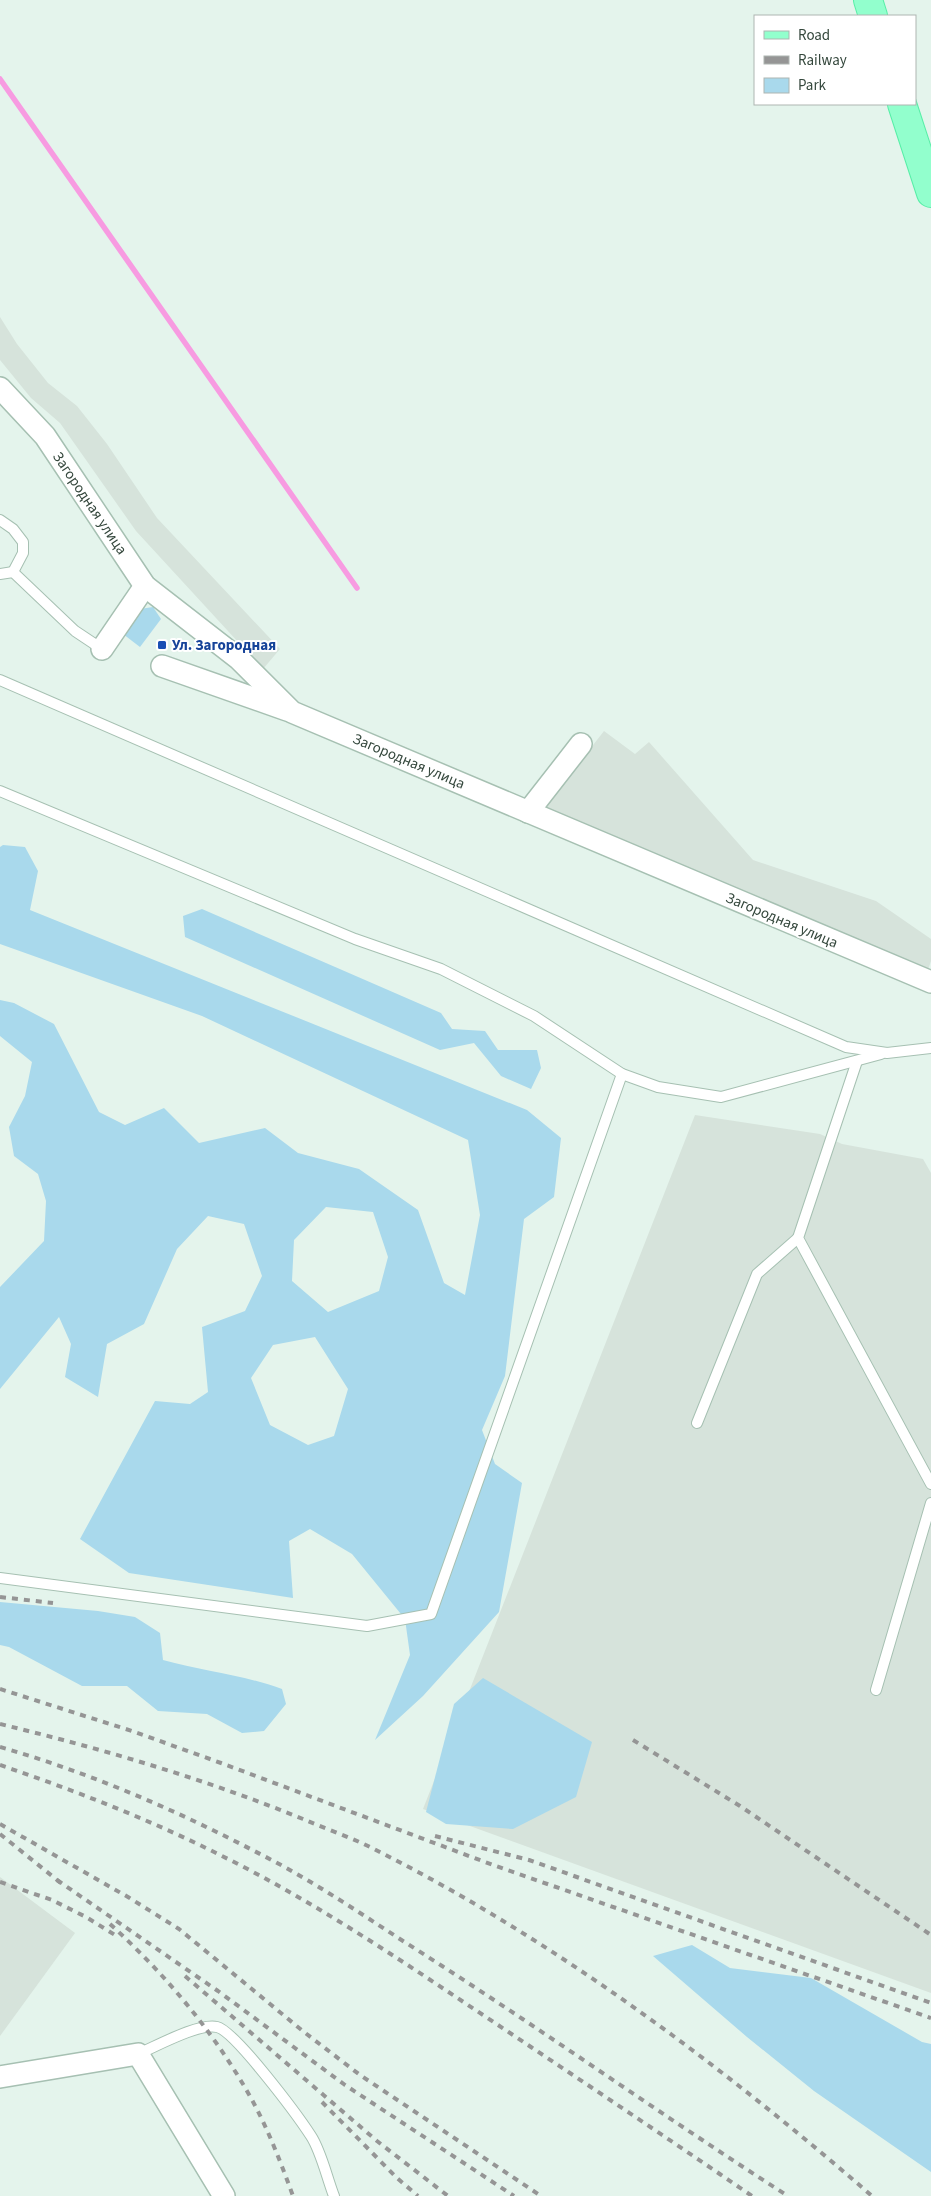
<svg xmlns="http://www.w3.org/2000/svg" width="931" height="2196" viewBox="0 0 931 2196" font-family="'Source Sans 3',sans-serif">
	<rect width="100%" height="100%" fill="#e4f4ec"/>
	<!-- industrial -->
	<g fill="#d6e3db">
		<polygon points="0,317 17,344 48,383 77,406 107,444 157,518 280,649 263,669 136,531 60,423 31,398 0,360"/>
		<polygon points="604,731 635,754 649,742 753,860 876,901 931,939 931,961 928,970 544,808"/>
		<polygon points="695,1115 820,1134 842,1144 923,1159 931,1173 931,1993 423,1809"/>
		<polygon points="0,1877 75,1933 0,2036"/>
	</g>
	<!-- green -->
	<g fill="#a9d9ec" fill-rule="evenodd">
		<polygon points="153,607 161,619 140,647 123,634 140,609"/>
		<path d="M3,845L25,847L38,871L30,910L527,1110L561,1138L554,1197L524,1219L505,1376L482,1430L495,1464L522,1483L499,1612L423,1696L375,1740L410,1655L405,1619L352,1554L310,1529L289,1541L293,1598L129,1573L80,1539L155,1401L190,1404L208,1392L202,1327L245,1311L262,1276L244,1224L208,1216L177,1249L144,1324L107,1344L98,1397L65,1377L71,1344L59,1317L0,1389V1287L44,1241L46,1201L38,1174L14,1156L9,1127L25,1096L32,1062L0,1036V1000L14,1003L54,1024L99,1112L125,1125L164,1108L199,1143L265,1128L298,1153L359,1169L418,1210L444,1283L465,1295L480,1215L468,1140L202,1016L0,944V847ZM326,1207L373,1212L388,1257L379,1291L328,1312L292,1281L294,1240ZM315,1337L348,1389L334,1436L308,1445L270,1425L251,1378L273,1345Z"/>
		<polygon points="202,909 441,1013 452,1029 485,1031 498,1050 537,1050 541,1068 531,1089 501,1076 474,1043 440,1050 185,937 183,916"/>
		<path d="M0,1602L98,1611L135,1617L160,1633L163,1660C203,1671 244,1675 282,1689L286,1704L264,1731L242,1733L207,1714L158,1711L127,1686H82L9,1647L0,1645Z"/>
		<polygon points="483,1678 592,1742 576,1797 513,1829 446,1824 426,1812 454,1704"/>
		<polygon points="692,1945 730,1968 811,1978 922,2042 931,2044 931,2172 814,2091 747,2037 653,1956"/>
	</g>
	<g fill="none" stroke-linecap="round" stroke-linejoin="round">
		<!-- stream -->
		<polyline stroke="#f79be1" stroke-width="5.5" points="0,79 357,588"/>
		<defs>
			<g id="lane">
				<polyline points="0,520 13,529 23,542 23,553 13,572"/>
				<polyline points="13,572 75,631 102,649"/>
				<polyline points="0,574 13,572"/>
				<polyline points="0,680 846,1047 887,1053 931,1048"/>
				<polyline points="0,791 355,939 441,969 534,1016 622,1074 658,1087 721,1097 881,1054"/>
				<polyline points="857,1061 798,1238 931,1484"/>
				<polyline points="697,1423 757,1274 798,1238"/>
				<polyline points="0,1578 367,1626 431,1614 622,1074"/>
				<polyline points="876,1690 931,1503"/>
				<path d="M138,2054C157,2046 198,2023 217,2027C235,2031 298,2116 311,2136C321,2151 327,2178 334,2196"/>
			</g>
			<g id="street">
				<polyline points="0,388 45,436 145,586 239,659 292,712 931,982"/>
				<polyline points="102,649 145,586"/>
				<polyline points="162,666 287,710"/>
				<polyline points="528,812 581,744"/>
				<polyline points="0,2077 138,2054 224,2196"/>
			</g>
			<g id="primary">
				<polyline points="868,0 873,16"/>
				<polyline points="902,104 931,193"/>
			</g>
		</defs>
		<!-- lane casing -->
		<use href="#lane" stroke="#a6c0b2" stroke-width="12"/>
		<!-- street casing -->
		<use href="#street" stroke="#a6c0b2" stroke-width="24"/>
		<!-- primary casing -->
		<use href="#primary" stroke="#58eea7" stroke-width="30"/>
		<!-- lane -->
		<use href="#lane" stroke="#fff" stroke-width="10"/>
		<!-- street -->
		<use href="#street" stroke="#fff" stroke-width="21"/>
		<!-- primary -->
		<use href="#primary" stroke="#92ffcd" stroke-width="28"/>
		<!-- rail -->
		<g stroke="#959595" stroke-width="4" stroke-dasharray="6 6" stroke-linecap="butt">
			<polyline points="0,1597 53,1603"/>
			<polyline points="0,1689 132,1731 221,1763 493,1865 931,2018"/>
			<path d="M0,1724C103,1749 205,1779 303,1819C324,1828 347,1836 368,1846C549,1936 720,2064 872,2196"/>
			<polyline points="633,1740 740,1806 931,1935"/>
			<path d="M0,1747C91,1773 178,1811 262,1855C311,1880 357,1911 403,1941C533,2023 658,2113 788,2196"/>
			<path d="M0,1765C76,1791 151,1820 222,1856C307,1898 387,1951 465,2003C561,2067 657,2131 752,2196"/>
			<polyline points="0,1824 128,1897 179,1929 304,2032 360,2075 541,2196"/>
			<polyline points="0,1834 62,1884"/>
			<polyline points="435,1836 529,1860 931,2003"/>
			<polyline points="57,1880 218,1991 345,2085 514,2196"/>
			<polyline points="0,1882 52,1900 86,1917 115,1935"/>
			<path d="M110,1924C166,1975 214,2032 251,2098C268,2129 281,2163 293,2196"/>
			<polyline points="185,1976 377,2141 448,2196"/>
			<polyline points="322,2102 397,2178 418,2196"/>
		</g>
	</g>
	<!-- markers -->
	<rect fill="#1a4fb4" stroke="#fff" stroke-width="2" x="157" y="640" width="10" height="10" rx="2.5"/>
	<g text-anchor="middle" stroke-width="4" stroke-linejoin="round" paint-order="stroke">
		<!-- street labels -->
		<g font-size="15" fill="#34473c" stroke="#fff">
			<text transform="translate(90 503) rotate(56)" y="5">Загородная улица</text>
			<text transform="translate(409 761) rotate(23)" y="5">Загородная улица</text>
			<text transform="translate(782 920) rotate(23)" y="5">Загородная улица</text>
		</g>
		<!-- transit labels -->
		<g font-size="15" font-weight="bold" fill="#164399" stroke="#fff" text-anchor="start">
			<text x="172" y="650">Ул. Загородная</text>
		</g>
	</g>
	<!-- legend -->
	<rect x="754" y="15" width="162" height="90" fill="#ffffff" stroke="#aeb5b1"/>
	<rect x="764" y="31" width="25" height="8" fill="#92ffcd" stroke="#aeb5b1"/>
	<text x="798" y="40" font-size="15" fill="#34473c">Road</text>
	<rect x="764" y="56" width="25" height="8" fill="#959595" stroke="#aeb5b1"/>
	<text x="798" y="65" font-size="15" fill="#34473c">Railway</text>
	<rect x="764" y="78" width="25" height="15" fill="#a9d9ec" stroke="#aeb5b1"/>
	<text x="798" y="90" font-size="15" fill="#34473c">Park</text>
</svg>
